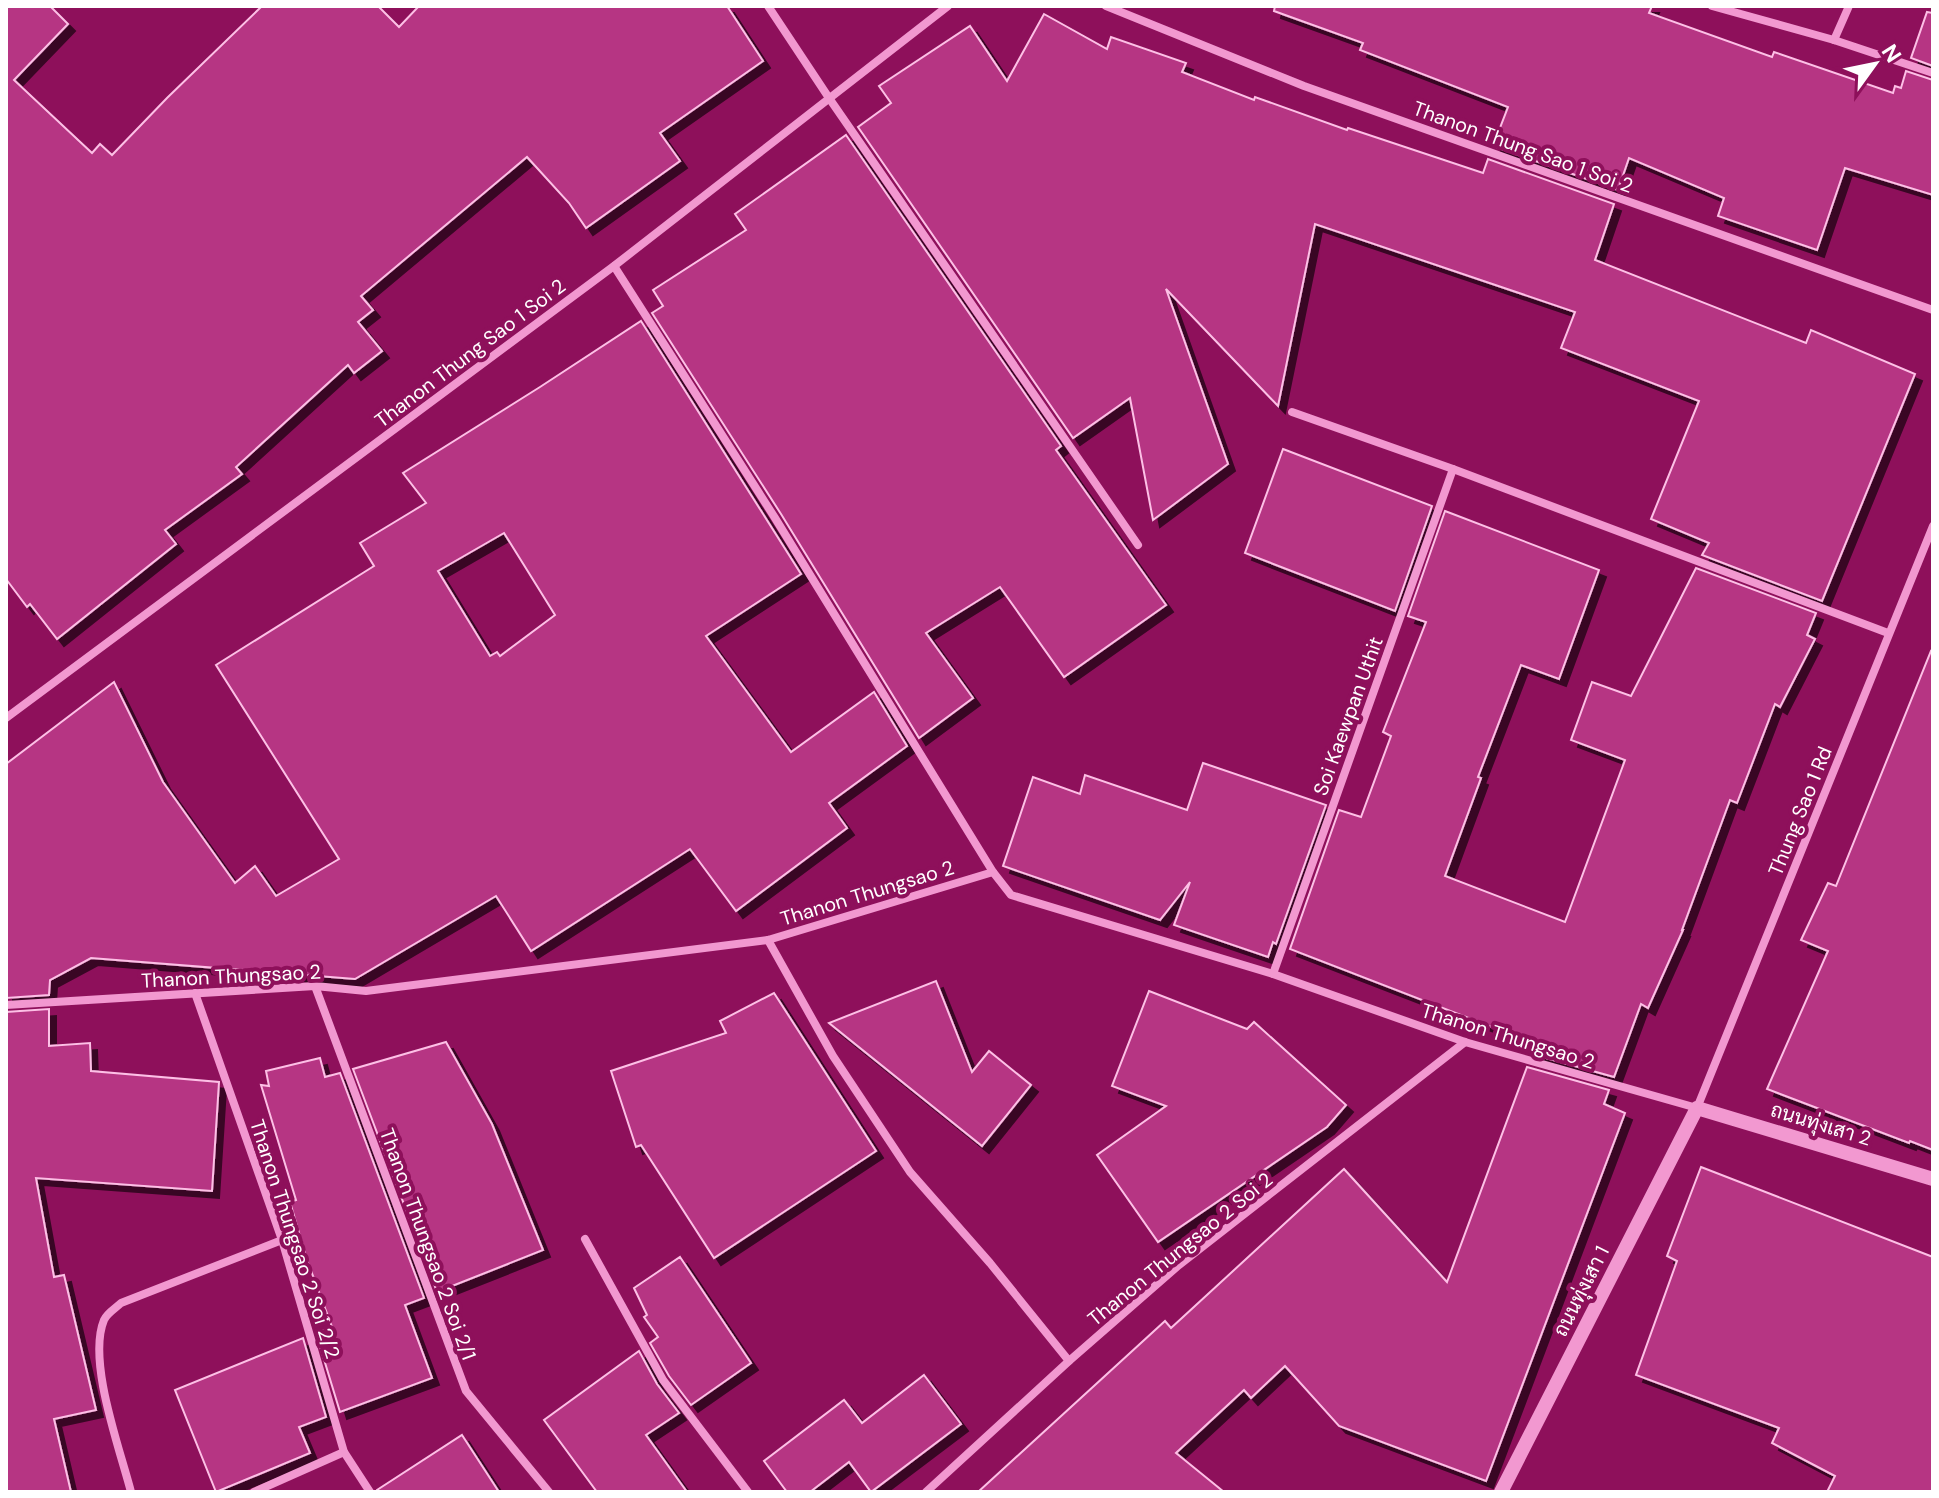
<svg xmlns="http://www.w3.org/2000/svg" width="1939" height="1498" viewBox="0 0 1939 1498" font-family="'DM Sans',Sarabun,sans-serif">
	<defs>
		<filter id="shadow"><feDropShadow dx="7" dy="7" stdDeviation="0" flood-color="#0009"/></filter>
	</defs>
	<rect width="100%" height="100%" fill="#8e105b"/>
	<!-- building -->
	<g fill="#b63483" stroke="#fdc0e6" stroke-width="2" fill-rule="evenodd" filter="url(#shadow)">
		<polygon points="6,6 50,6 68,24 14,80 92,153 100,144 112,155 167,98 262,6 378,6 399,27 419,6 727,6 763,61 660,133 680,161 586,228 569,203 527,157 361,296 373,310 358,322 382,351 354,373 348,365 236,467 242,474 165,530 176,544 57,639 30,604 27,607 6,579"/>
		<polygon points="1275,6 1652,6 1649,13 1772,57 1774,52 1893,93 1895,86 1901,88 1906,71 1933,80 1933,195 1845,168 1817,250 1718,216 1724,198 1629,158 1618,190 1493,146 1508,107 1360,50 1363,43 1274,11"/>
		<polygon points="1927,12 1933,13 1933,66 1911,58"/>
		<polygon points="1044,14 1107,49 1111,37 1186,63 1182,72 1254,100 1255,97 1347,130 1348,128 1483,173 1488,159 1614,204 1595,260 1806,343 1811,330 1915,374 1822,601 1702,555 1709,543 1651,519 1699,401 1561,348 1575,312 1315,224 1278,406 1166,289 1228,464 1153,520 1130,398 1073,438 858,127 891,103 879,86 970,26 1007,81"/>
		<polygon points="846,135 1061,446 1056,450 1166,605 1064,677 1000,587 926,633 973,698 919,738 781,514 652,313 663,306 653,290 746,230 735,214"/>
		<path d="M641,321L801,574L706,636L791,752L874,692L907,746L829,803L847,828L736,911L690,849L531,951L496,896L355,979L91,958L50,980L49,995L6,998V764L114,682L163,782L235,883L255,866L276,896L339,859L216,665L374,566L360,543L426,503L403,473L540,387ZM504,533L555,615L500,656L497,652L490,656L438,571Z"/>
		<polygon points="1283,449 1432,506 1395,611 1245,553"/>
		<polygon points="1445,511 1599,570 1559,679 1521,665 1478,777 1481,778 1445,876 1565,922 1625,760 1571,740 1592,682 1631,696 1696,568 1816,613 1807,635 1815,639 1780,707 1775,704 1737,803 1730,800 1682,930 1683,930 1648,1008 1641,1004 1614,1077 1532,1054 1536,1044 1290,949 1339,810 1361,817 1391,736 1383,732 1426,622 1408,616"/>
		<polygon points="1931,651 1933,652 1933,1150 1910,1141 1909,1143 1767,1089 1828,951 1801,940 1828,883 1836,886"/>
		<polygon points="1203,763 1326,805 1276,944 1273,942 1268,957 1174,925 1190,882 1160,920 1003,866 1033,777 1080,794 1085,775 1187,810"/>
		<polygon points="936,981 972,1072 989,1051 1031,1085 982,1146 829,1023"/>
		<polygon points="1149,991 1247,1029 1254,1022 1346,1105 1327,1127 1158,1242 1097,1155 1166,1106 1112,1086"/>
		<polygon points="774,993 876,1151 714,1258 641,1145 636,1147 611,1071 726,1033 720,1021"/>
		<polygon points="49,1009 49,1046 90,1043 91,1071 219,1082 212,1191 36,1178 54,1277 64,1275 96,1410 54,1419 71,1492 6,1492 6,1012"/>
		<polygon points="446,1042 492,1124 543,1250 437,1292 353,1069"/>
		<polygon points="320,1058 325,1077 340,1073 424,1298 405,1305 432,1378 340,1412 316,1333 332,1327 307,1260 290,1202 296,1200 261,1085 269,1086 266,1071"/>
		<polygon points="1527,1067 1609,1090 1604,1104 1625,1113 1486,1481 1339,1426 1285,1366 1251,1398 1244,1390 1176,1453 1224,1492 978,1492 1165,1321 1171,1328 1344,1169 1447,1282"/>
		<polygon points="1701,1167 1933,1257 1933,1492 1827,1492 1835,1476 1772,1443 1779,1428 1636,1375 1677,1261 1667,1256"/>
		<polygon points="680,1257 751,1363 691,1405 669,1376 650,1343 658,1337 644,1317 647,1315 634,1288"/>
		<polygon points="303,1338 326,1417 299,1427 310,1453 216,1492 175,1390"/>
		<polygon points="639,1351 657,1384 679,1413 646,1435 687,1492 597,1492 544,1420"/>
		<polygon points="924,1375 961,1424 871,1492 849,1462 810,1492 787,1492 764,1461 844,1400 862,1423"/>
		<polygon points="462,1435 499,1492 377,1492 377,1490"/>
	</g>
	<g fill="none" stroke-linecap="round" stroke-linejoin="round">
		<!-- minor -->
		<g stroke="#f298d0" stroke-width="8">
			<polyline points="768,6 829,98 1138,545"/>
			<polyline points="1106,6 1304,86 1933,310"/>
			<polyline points="1712,6 1834,40 1933,73"/>
			<polyline points="1834,40 1849,6"/>
			<polyline points="614,266 775,518 993,872"/>
			<polyline points="1292,412 1453,469 1888,633"/>
			<polyline points="6,718 614,266 948,6"/>
			<polyline points="768,940 833,1056 910,1172 990,1263 1069,1361"/>
			<polyline points="1273,974 1453,469"/>
			<polyline points="315,986 466,1391 549,1492"/>
			<polyline points="195,993 282,1240 344,1452 370,1492"/>
			<polyline points="6,1005 315,986 366,991 768,940 993,872 1011,895 1273,974 1465,1042 1697,1108 1933,526"/>
			<polyline points="585,1239 663,1380 748,1492"/>
			<path d="M131,1492C120,1449 87,1361 104,1320C107,1313 116,1308 121,1303L282,1240"/>
			<polyline points="254,1492 344,1452"/>
			<polyline points="926,1492 1069,1361 1179,1265 1465,1042"/>
		</g>
		<!-- tertiary -->
		<polyline stroke="#f298d0" stroke-width="14" points="1501,1492 1697,1108 1933,1179"/>
	</g>
	<g text-anchor="middle" stroke-width="8" stroke-linejoin="round" paint-order="stroke">
		<!-- street labels -->
		<g font-size="20" fill="#fff" stroke="#8e105b">
			<text transform="translate(1523 147) rotate(20)" y="7">Thanon Thung Sao 1 Soi 2</text>
			<text transform="translate(470 353) rotate(-37)" y="7">Thanon Thung Sao 1 Soi 2</text>
			<text transform="translate(1348 716) rotate(-70)" y="7">Soi Kaewpan Uthit</text>
			<text transform="translate(1800 811) rotate(-68)" y="7">Thung Sao 1 Rd</text>
			<text transform="translate(867 893) rotate(-17)" y="7">Thanon Thungsao 2</text>
			<text transform="translate(231 976) rotate(-3)" y="7">Thanon Thungsao 2</text>
			<text transform="translate(1508 1036) rotate(17)" y="7">Thanon Thungsao 2</text>
			<text transform="translate(1821 1124) rotate(17)" y="7">ถนนทุ่งเสา 2</text>
			<text transform="translate(295 1239) rotate(72)" y="7">Thanon Thungsao 2 Soi 2/2</text>
			<text transform="translate(428 1244) rotate(70)" y="7">Thanon Thungsao 2 Soi 2/1</text>
			<text transform="translate(1180 1249) rotate(-39)" y="7">Thanon Thungsao 2 Soi 2</text>
			<text transform="translate(1581 1291) rotate(-63)" y="7">ถนนทุ่งเสา 1</text>
		</g>
	</g>
	<!-- border -->
	<rect width="1939" height="1498" fill="none" stroke="#ffffff" stroke-width="16"/>
	<!-- north arrow -->
	<g transform="translate(1875 64) rotate(57)" stroke="#8e105b" stroke-width="6" paint-order="stroke">
	<path d="M0-6L14 30L0 20L-14 30Z" fill="#ffffff"/>
	<text y="-12" font-size="22" font-weight="bold" text-anchor="middle" fill="#ffffff">N</text>
	</g>
</svg>
